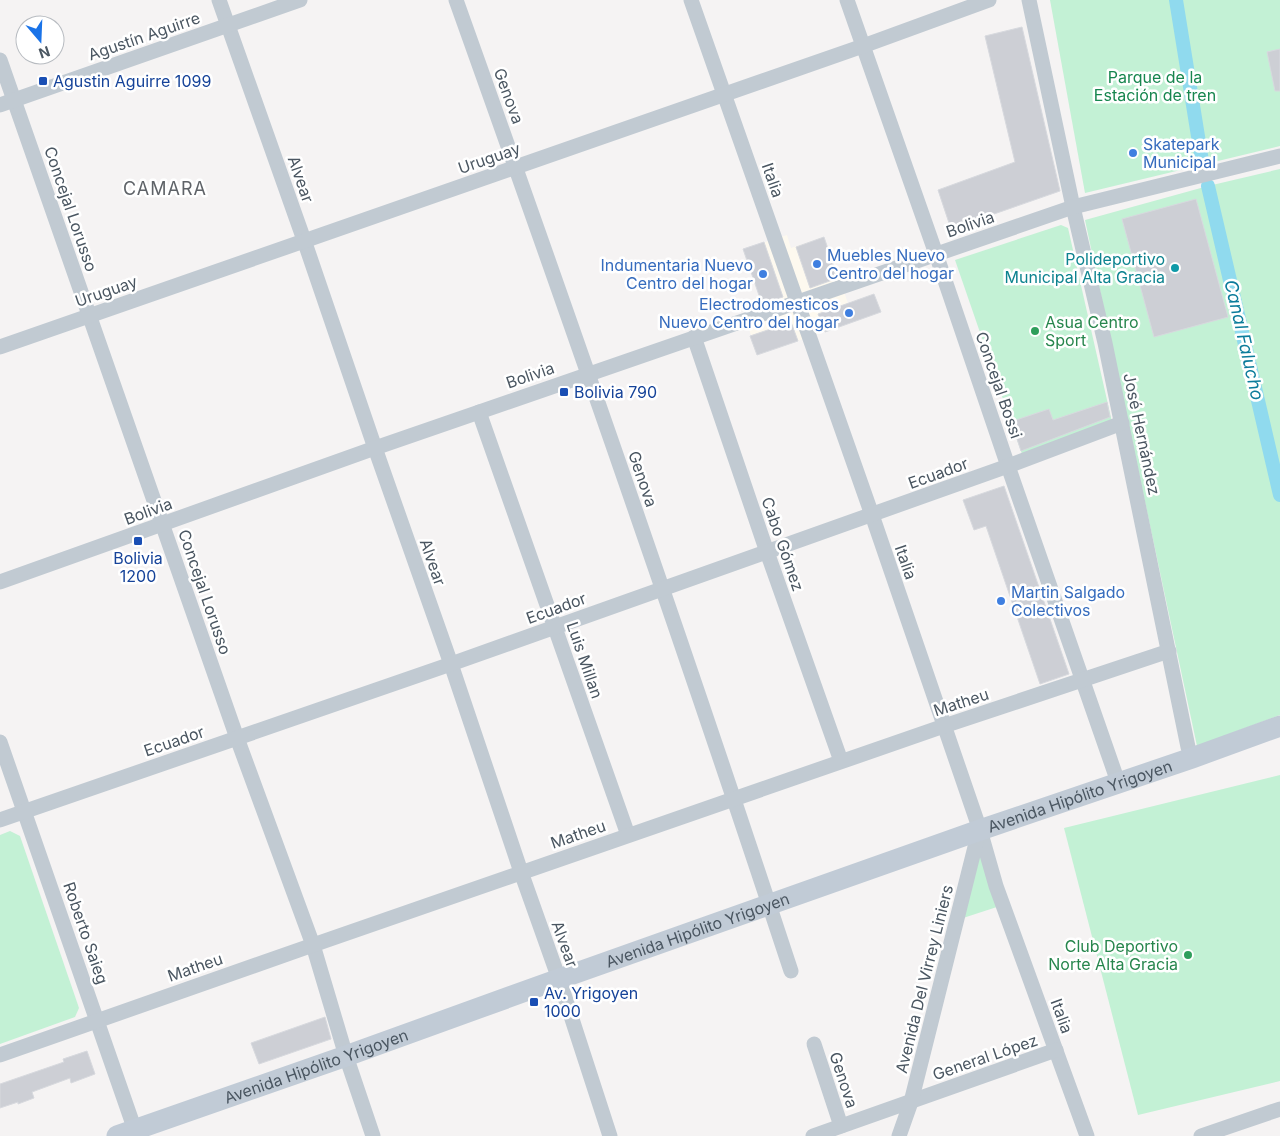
<svg xmlns="http://www.w3.org/2000/svg" width="1280" height="1136" viewBox="0 0 1280 1136" font-family="Inter,sans-serif">
	<rect width="100%" height="100%" fill="#f5f3f3"/>
	<!-- commercial -->
	<polygon fill="#fdf9ef" points="787,235 791,248 824,237 848,303 874,294 881,312 757,355 746,319 765,313 743,249"/>
	<!-- green -->
	<g fill="#c3f1d5">
		<polygon points="1050,0 1280,0 1280,146 1085,193"/>
		<polygon points="1280,169 1280,715 1197,746 1085,220 1208,186"/>
		<polygon points="1061,225 1068,228 1112,422 1022,454 955,260"/>
		<polygon points="1280,775 1280,1081 1138,1115 1064,828"/>
		<polygon points="10,831 20,836 79,1008 75,1017 0,1044 0,835"/>
		<polygon points="982,841 1003,905 957,920"/>
	</g>
	<g fill="none" stroke-linecap="round" stroke-linejoin="round">
		<!-- canal -->
		<g stroke="#90daee" stroke-width="14">
			<polyline points="1176,0 1202,161"/>
			<polyline points="1208,186 1280,495"/>
		</g>
	</g>
	<!-- building -->
	<g fill="#cdcfd5" stroke="#d7d9de">
		<polygon points="1022,27 1060,191 951,229 938,190 1015,162 985,36"/>
		<polygon points="1280,49 1280,91 1275,91 1267,52"/>
		<polygon points="1196,199 1228,317 1154,337 1122,219"/>
		<polygon points="824,237 838,278 810,288 796,247"/>
		<polygon points="764,242 783,297 762,304 743,249"/>
		<polygon points="874,294 881,312 825,332 818,314"/>
		<polygon points="791,322 798,341 757,355 750,336"/>
		<polygon points="1107,402 1110,417 1021,451 1015,433 1017,433 1013,421 1049,409 1053,420"/>
		<polygon points="1004,486 1069,674 1040,684 986,526 974,530 963,500"/>
		<polygon points="325,1017 331,1039 259,1064 251,1043"/>
		<polygon points="87,1051 95,1074 71,1083 70,1078 32,1092 34,1098 18,1104 18,1102 0,1108 0,1084 64,1062 63,1059"/>
	</g>
	<g fill="none" stroke-linecap="round" stroke-linejoin="round">
		<!-- street -->
		<g stroke="#c1cad2" stroke-width="15">
			<polyline points="219,0 304,240 375,448 451,664 521,872 559,979 610,1136"/>
			<path d="M456,0C571,322 684,646 791,971"/>
			<polyline points="691,0 872,515 980,830 996,886 1087,1136"/>
			<polyline points="847,0 936,254 1008,466 1118,782"/>
			<polyline points="1029,0 1073,207 1105,343 1188,747 1192,758"/>
			<polyline points="0,60 237,738 313,945 346,1056 373,1136"/>
			<polyline points="0,105 300,0"/>
			<polyline points="694,337 767,552 841,761"/>
			<polyline points="0,347 863,46 989,0"/>
			<polyline points="479,412 628,835"/>
			<polyline points="0,582 375,448 1073,207 1280,156"/>
			<polyline points="0,742 137,1136"/>
			<polyline points="0,820 451,664 1008,466 1122,423"/>
			<polyline points="814,1044 841,1126"/>
			<polyline points="0,1055 313,945 944,726 1169,651"/>
			<polyline points="813,1136 1056,1050"/>
			<polyline points="899,1136 911,1102 979,831"/>
			<polyline points="1201,1136 1280,1109"/>
		</g>
		<!-- secondary -->
		<path stroke="#c1cbd6" stroke-width="21" id="s1" d="M117,1136L346,1056L559,979L980,830L1192,758L1280,726"/>
	</g>
	<!-- markers -->
	<g fill="#1a4fb4" stroke="#fff" stroke-width="2">
		<rect x="38" y="76" width="10" height="10" rx="2.5"/>
		<rect x="559" y="387" width="10" height="10" rx="2.5"/>
		<rect x="133" y="536" width="10" height="10" rx="2.5"/>
		<rect x="529" y="997" width="10" height="10" rx="2.5"/>
	</g>
	<g fill="#3f7fe0" stroke="#fff" stroke-width="2">
		<circle cx="1133" cy="153" r="5"/>
		<circle cx="817" cy="264" r="5"/>
		<circle cx="763" cy="274" r="5"/>
		<circle cx="849" cy="313" r="5"/>
		<circle cx="1001" cy="601" r="5"/>
	</g>
	<circle fill="#0f9aa8" stroke="#fff" stroke-width="2" cx="1175" cy="268" r="5"/>
	<g fill="#2e9e5b" stroke="#fff" stroke-width="2">
		<circle cx="1035" cy="331" r="5"/>
		<circle cx="1188" cy="955" r="5"/>
	</g>
	<g text-anchor="middle" stroke-width="5" stroke-linejoin="round" paint-order="stroke">
		<!-- street labels -->
		<g font-size="16" fill="#4a5661" stroke="#fff">
			<text transform="translate(144 36) rotate(-19)" y="6">Agustín Aguirre</text>
			<text transform="translate(509 96) rotate(70)" y="6">Genova</text>
			<text transform="translate(489 158) rotate(-19)" y="6">Uruguay</text>
			<text transform="translate(301 179) rotate(71)" y="6">Alvear</text>
			<text transform="translate(773 180) rotate(71)" y="6">Italia</text>
			<text transform="translate(71 209) rotate(71)" y="6">Concejal Lorusso</text>
			<text transform="translate(970 224) rotate(-19)" y="6">Bolivia</text>
			<text transform="translate(106 291) rotate(-19)" y="6">Uruguay</text>
			<text transform="translate(530 375) rotate(-19)" y="6">Bolivia</text>
			<text transform="translate(999 385) rotate(71)" y="6">Concejal Bossi</text>
			<text transform="translate(1142 434) rotate(78)" y="6">José Hernández</text>
			<text transform="translate(938 473) rotate(-20)" y="6">Ecuador</text>
			<text transform="translate(643 479) rotate(71)" y="6">Genova</text>
			<text transform="translate(148 511) rotate(-20)" y="6">Bolivia</text>
			<text transform="translate(783 544) rotate(71)" y="6">Cabo Gómez</text>
			<text transform="translate(433 562) rotate(71)" y="6">Alvear</text>
			<text transform="translate(906 562) rotate(71)" y="6">Italia</text>
			<text transform="translate(205 592) rotate(71)" y="6">Concejal Lorusso</text>
			<text transform="translate(556 608) rotate(-20)" y="6">Ecuador</text>
			<text transform="translate(585 660) rotate(71)" y="6">Luis Millan</text>
			<text transform="translate(961 702) rotate(-18)" y="6">Matheu</text>
			<text transform="translate(174 741) rotate(-19)" y="6">Ecuador</text>
			<text dy="6" stroke="none"><textPath href="#s1" startOffset="1021">Avenida Hipólito Yrigoyen</textPath></text>
			<text transform="translate(578 834) rotate(-19)" y="6">Matheu</text>
			<text dy="6" stroke="none"><textPath href="#s1" startOffset="616">Avenida Hipólito Yrigoyen</textPath></text>
			<text transform="translate(86 933) rotate(71)" y="6">Roberto Saieg</text>
			<text transform="translate(565 944) rotate(70)" y="6">Alvear</text>
			<text transform="translate(195 967) rotate(-19)" y="6">Matheu</text>
			<text transform="translate(924 979) rotate(-76)" y="6">Avenida Del Virrey Liniers</text>
			<text transform="translate(1062 1016) rotate(70)" y="6">Italia</text>
			<text transform="translate(985 1057) rotate(-19)" y="6">General López</text>
			<text dy="6" stroke="none"><textPath href="#s1" startOffset="211">Avenida Hipólito Yrigoyen</textPath></text>
			<text transform="translate(844 1080) rotate(72)" y="6">Genova</text>
		</g>
		<!-- park labels -->
		<g font-size="16" fill="#17864f" stroke="#fff">
			<text x="1155" y="83">Parque de la<tspan x="1155" dy="18">Estación de tren</tspan></text>
		</g>
		<!-- transit labels -->
		<g font-size="16" fill="#164399" stroke="#fff" text-anchor="start">
			<text x="53" y="87">Agustin Aguirre 1099</text>
			<text x="574" y="398">Bolivia 790</text>
			<text x="138" y="564" text-anchor="middle">Bolivia<tspan x="138" dy="18">1200</tspan></text>
			<text x="544" y="999">Av. Yrigoyen<tspan x="544" dy="18">1000</tspan></text>
		</g>
		<!-- shop labels -->
		<g font-size="16" fill="#366cbe" stroke="#fff" text-anchor="start">
			<text x="1143" y="150">Skatepark<tspan x="1143" dy="18">Municipal</tspan></text>
			<text x="827" y="261">Muebles Nuevo<tspan x="827" dy="18">Centro del hogar</tspan></text>
			<text x="753" y="271" text-anchor="end">Indumentaria Nuevo<tspan x="753" dy="18">Centro del hogar</tspan></text>
			<text x="839" y="310" text-anchor="end">Electrodomesticos<tspan x="839" dy="18">Nuevo Centro del hogar</tspan></text>
			<text x="1011" y="598">Martin Salgado<tspan x="1011" dy="18">Colectivos</tspan></text>
		</g>
		<!-- culture labels -->
		<g font-size="16" fill="#0d838f" stroke="#fff" text-anchor="end">
			<text x="1165" y="265">Polideportivo<tspan x="1165" dy="18">Municipal Alta Gracia</tspan></text>
		</g>
		<!-- leisure labels -->
		<g font-size="16" fill="#27864d" stroke="#fff" text-anchor="start">
			<text x="1045" y="328">Asua Centro<tspan x="1045" dy="18">Sport</tspan></text>
			<text x="1178" y="952" text-anchor="end">Club Deportivo<tspan x="1178" dy="18">Norte Alta Gracia</tspan></text>
		</g>
		<!-- neighbourhood labels -->
		<g font-size="18" letter-spacing="1" fill="#5f6368" stroke="#fff">
			<text x="165" y="195">CAMARA</text>
		</g>
		<!-- water labels -->
		<g font-size="18" font-style="italic" fill="#0c7c9b" stroke="#fff">
			<text transform="translate(1244 340) rotate(77)" y="6">Canal Falucho</text>
		</g>
	</g>
	<!-- north arrow -->
	<g transform="translate(40 40) rotate(161)"><circle r="24" fill="#ffffff" stroke="#b7bbc0"/>
	<path d="M0-4L9 19L0 12L-9 19Z" fill="#1a73e8"/>
	<text y="-8" font-size="14" font-weight="bold" text-anchor="middle" fill="#4a5661">N</text>
	</g>
</svg>
